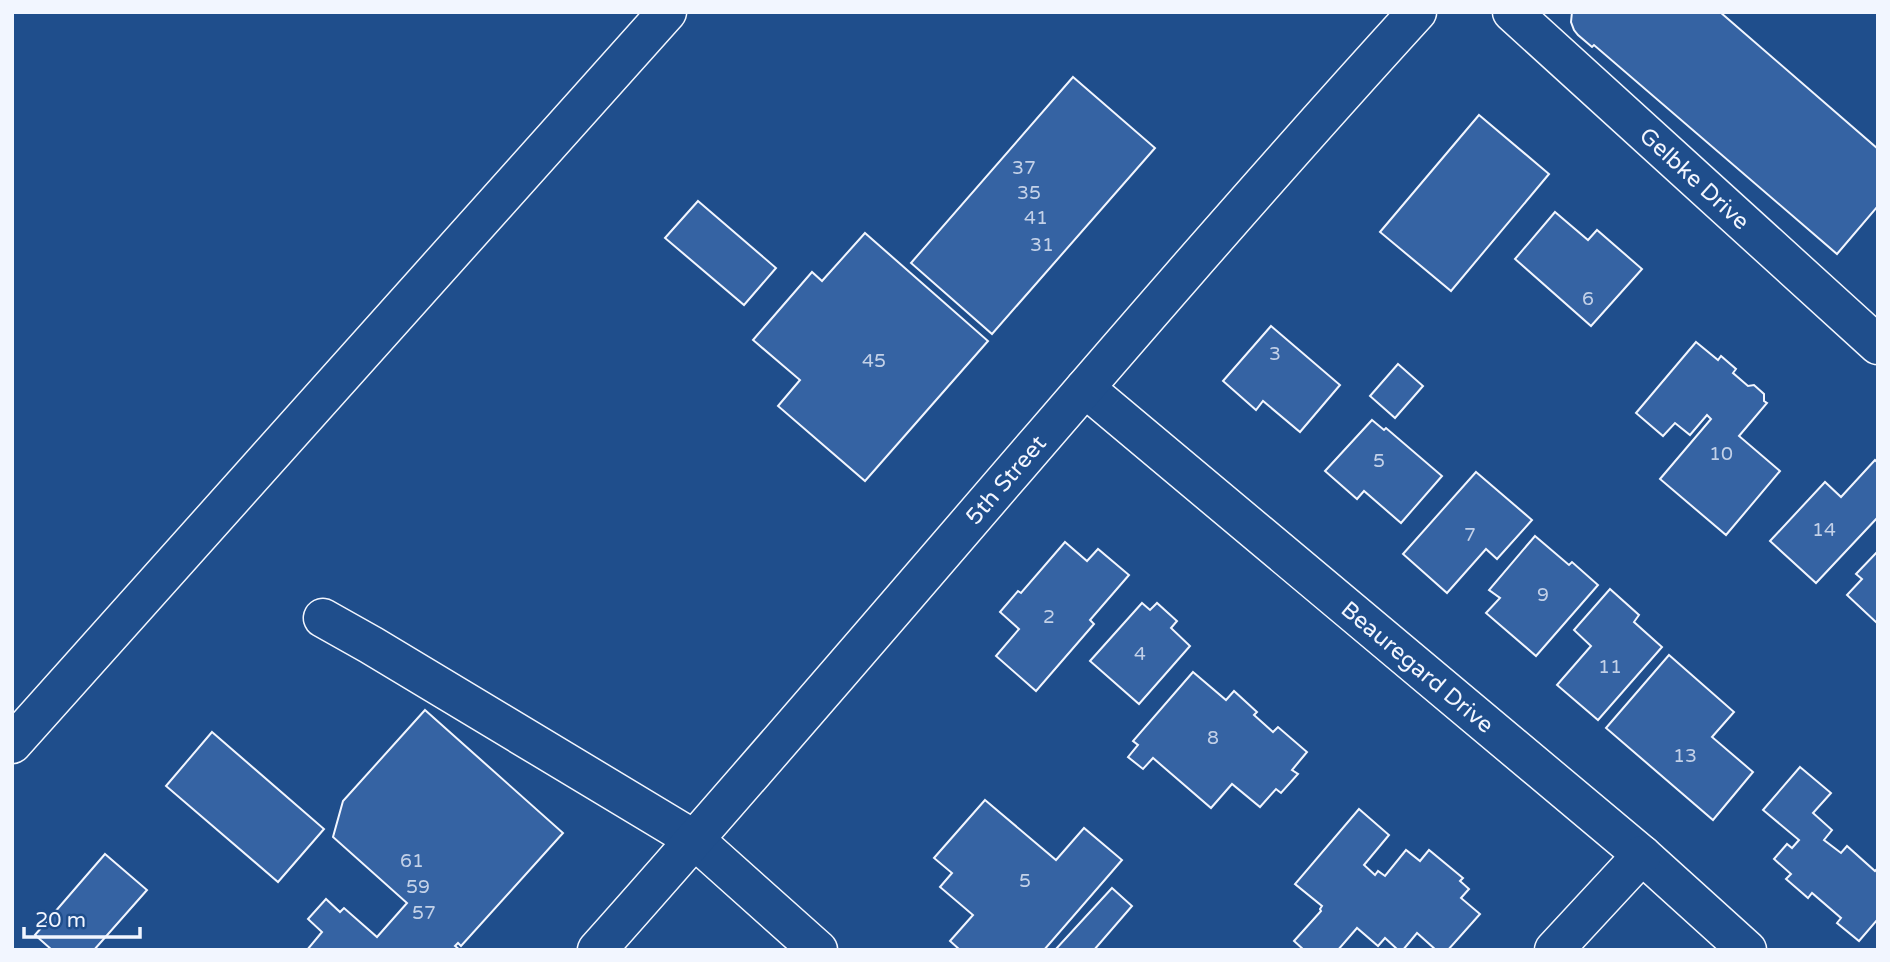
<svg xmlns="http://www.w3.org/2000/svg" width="1890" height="962" viewBox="0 0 1890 962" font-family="'Varela Round',sans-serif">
	<rect width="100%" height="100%" fill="#1f4e8c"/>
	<!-- building -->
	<g fill="#3563a3" stroke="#f2f6ff" stroke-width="2">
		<polygon points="1720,12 1878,149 1878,206 1837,254 1594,45 1592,47 1578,35 1574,30 1571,22 1572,12"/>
		<polygon points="1073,77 1155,148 992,334 911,263"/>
		<polygon points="1479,115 1549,174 1451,291 1380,232"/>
		<polygon points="698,201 776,268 744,305 665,238"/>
		<polygon points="1555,212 1588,240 1597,230 1642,269 1591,326 1515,259"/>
		<polygon points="865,233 988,341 865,481 778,406 800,380 753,340 812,272 822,281"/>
		<polygon points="1271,326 1340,385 1300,432 1263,401 1256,410 1223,381"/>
		<polygon points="1696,342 1718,360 1721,356 1736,369 1733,373 1748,386 1754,385 1764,394 1764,401 1767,403 1739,436 1780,471 1726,535 1660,479 1711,419 1707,415 1690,435 1675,423 1663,436 1636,413"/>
		<polygon points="1398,364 1423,386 1395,418 1370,396"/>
		<polygon points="1372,420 1384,430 1386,428 1442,476 1401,523 1364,491 1357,499 1325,471"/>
		<polygon points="1875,460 1878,463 1878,517 1816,583 1770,541 1825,482 1841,497"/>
		<polygon points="1476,472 1532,520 1497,559 1486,549 1447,593 1403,554"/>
		<polygon points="1535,536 1569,565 1572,562 1598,585 1536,656 1486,613 1500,598 1489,590"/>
		<polygon points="1065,542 1087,561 1098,549 1129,575 1090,620 1094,624 1036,691 996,656 1019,629 1000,612 1018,591 1021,593"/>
		<polygon points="1878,551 1878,624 1847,595 1862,579 1856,574"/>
		<polygon points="1610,589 1639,615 1634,622 1662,647 1598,720 1557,685 1591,646 1574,630"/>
		<polygon points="1142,603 1150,610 1157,603 1177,621 1171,628 1190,646 1139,704 1090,661"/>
		<polygon points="1669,655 1734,712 1712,737 1753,772 1713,820 1606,728"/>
		<polygon points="1193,672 1226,700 1234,691 1257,712 1254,715 1273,732 1278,727 1307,752 1292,770 1298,774 1281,793 1276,789 1260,807 1232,784 1211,808 1153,758 1143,769 1128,757 1138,745 1133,741"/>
		<polygon points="425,710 563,833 461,946 458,943 455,946 460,950 307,950 322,932 308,919 326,899 340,912 344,908 377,937 407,903 333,837 343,801"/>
		<polygon points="212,732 324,829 278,882 166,786"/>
		<polygon points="1800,767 1831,793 1813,813 1832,830 1824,840 1841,853 1847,846 1875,871 1878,868 1878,919 1859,941 1837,923 1841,918 1812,893 1808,898 1786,879 1791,874 1774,859 1787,844 1792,848 1799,840 1763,810"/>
		<polygon points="985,800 1056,860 1084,828 1122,860 1044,950 960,950 950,941 973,915 940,887 952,873 934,858"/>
		<polygon points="1359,809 1389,835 1364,865 1375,875 1378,871 1385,876 1406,850 1420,861 1429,850 1463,878 1460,881 1469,889 1461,898 1480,914 1448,950 1436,950 1417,933 1403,950 1398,950 1385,938 1378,946 1357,928 1338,950 1304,950 1294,941 1321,911 1320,909 1322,906 1295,884"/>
		<polygon points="105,854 147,890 94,950 52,950 35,935"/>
		<polygon points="1112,888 1132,906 1094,950 1055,950"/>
	</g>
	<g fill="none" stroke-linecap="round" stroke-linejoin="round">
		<defs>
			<g id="minor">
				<path id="s1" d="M1512,12L1878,345"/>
				<path id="s2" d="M1085,388L1642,855L1747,950"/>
				<polyline points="323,618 371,645 695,840 818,950"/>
				<polyline points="12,744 667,12"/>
				<polyline points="1554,950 1642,855"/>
			</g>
			<g id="major">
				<path id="s3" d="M597,950C873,640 1137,319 1417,12"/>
			</g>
		</defs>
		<!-- minor casing -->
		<use href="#minor" stroke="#f2f6ff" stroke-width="41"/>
		<!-- major casing -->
		<use href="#major" stroke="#f2f6ff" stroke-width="41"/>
		<!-- minor -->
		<use href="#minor" stroke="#1f4e8c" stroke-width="38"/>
		<!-- major -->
		<use href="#major" stroke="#1f4e8c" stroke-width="38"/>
	</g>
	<g text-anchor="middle" stroke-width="5" stroke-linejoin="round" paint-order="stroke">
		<!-- number labels -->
		<g font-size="19" fill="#c3d1e8">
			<text x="1024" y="174">37</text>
			<text x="1029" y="199">35</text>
			<text x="1036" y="224">41</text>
			<text x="1042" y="251">31</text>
			<text x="1588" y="305">6</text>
			<text x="1275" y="360">3</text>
			<text x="874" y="367">45</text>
			<text x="1721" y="460">10</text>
			<text x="1379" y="467">5</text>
			<text x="1824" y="536">14</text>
			<text x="1470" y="541">7</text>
			<text x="1543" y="601">9</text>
			<text x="1049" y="623">2</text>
			<text x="1140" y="660">4</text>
			<text x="1610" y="673">11</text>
			<text x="1213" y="744">8</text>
			<text x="1685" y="762">13</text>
			<text x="412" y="867">61</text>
			<text x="1025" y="887">5</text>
			<text x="418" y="893">59</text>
			<text x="424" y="919">57</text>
		</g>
		<!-- street labels -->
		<g font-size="23" fill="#f2f6ff" stroke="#1f4e8c">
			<text dy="8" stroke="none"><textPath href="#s1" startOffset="247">Gelbke Drive</textPath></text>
			<text dy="8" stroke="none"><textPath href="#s3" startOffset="623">5th Street</textPath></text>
			<text dy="8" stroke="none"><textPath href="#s2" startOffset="434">Beauregard Drive</textPath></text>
		</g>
	</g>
	<!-- border -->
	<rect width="1890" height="962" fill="none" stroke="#f2f6ff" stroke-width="28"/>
	<!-- scale -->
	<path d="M24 927v10h116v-10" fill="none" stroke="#f2f6ff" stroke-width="3.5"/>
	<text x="35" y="927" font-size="21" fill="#f2f6ff" stroke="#1f4e8c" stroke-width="5" paint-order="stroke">20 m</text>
</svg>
